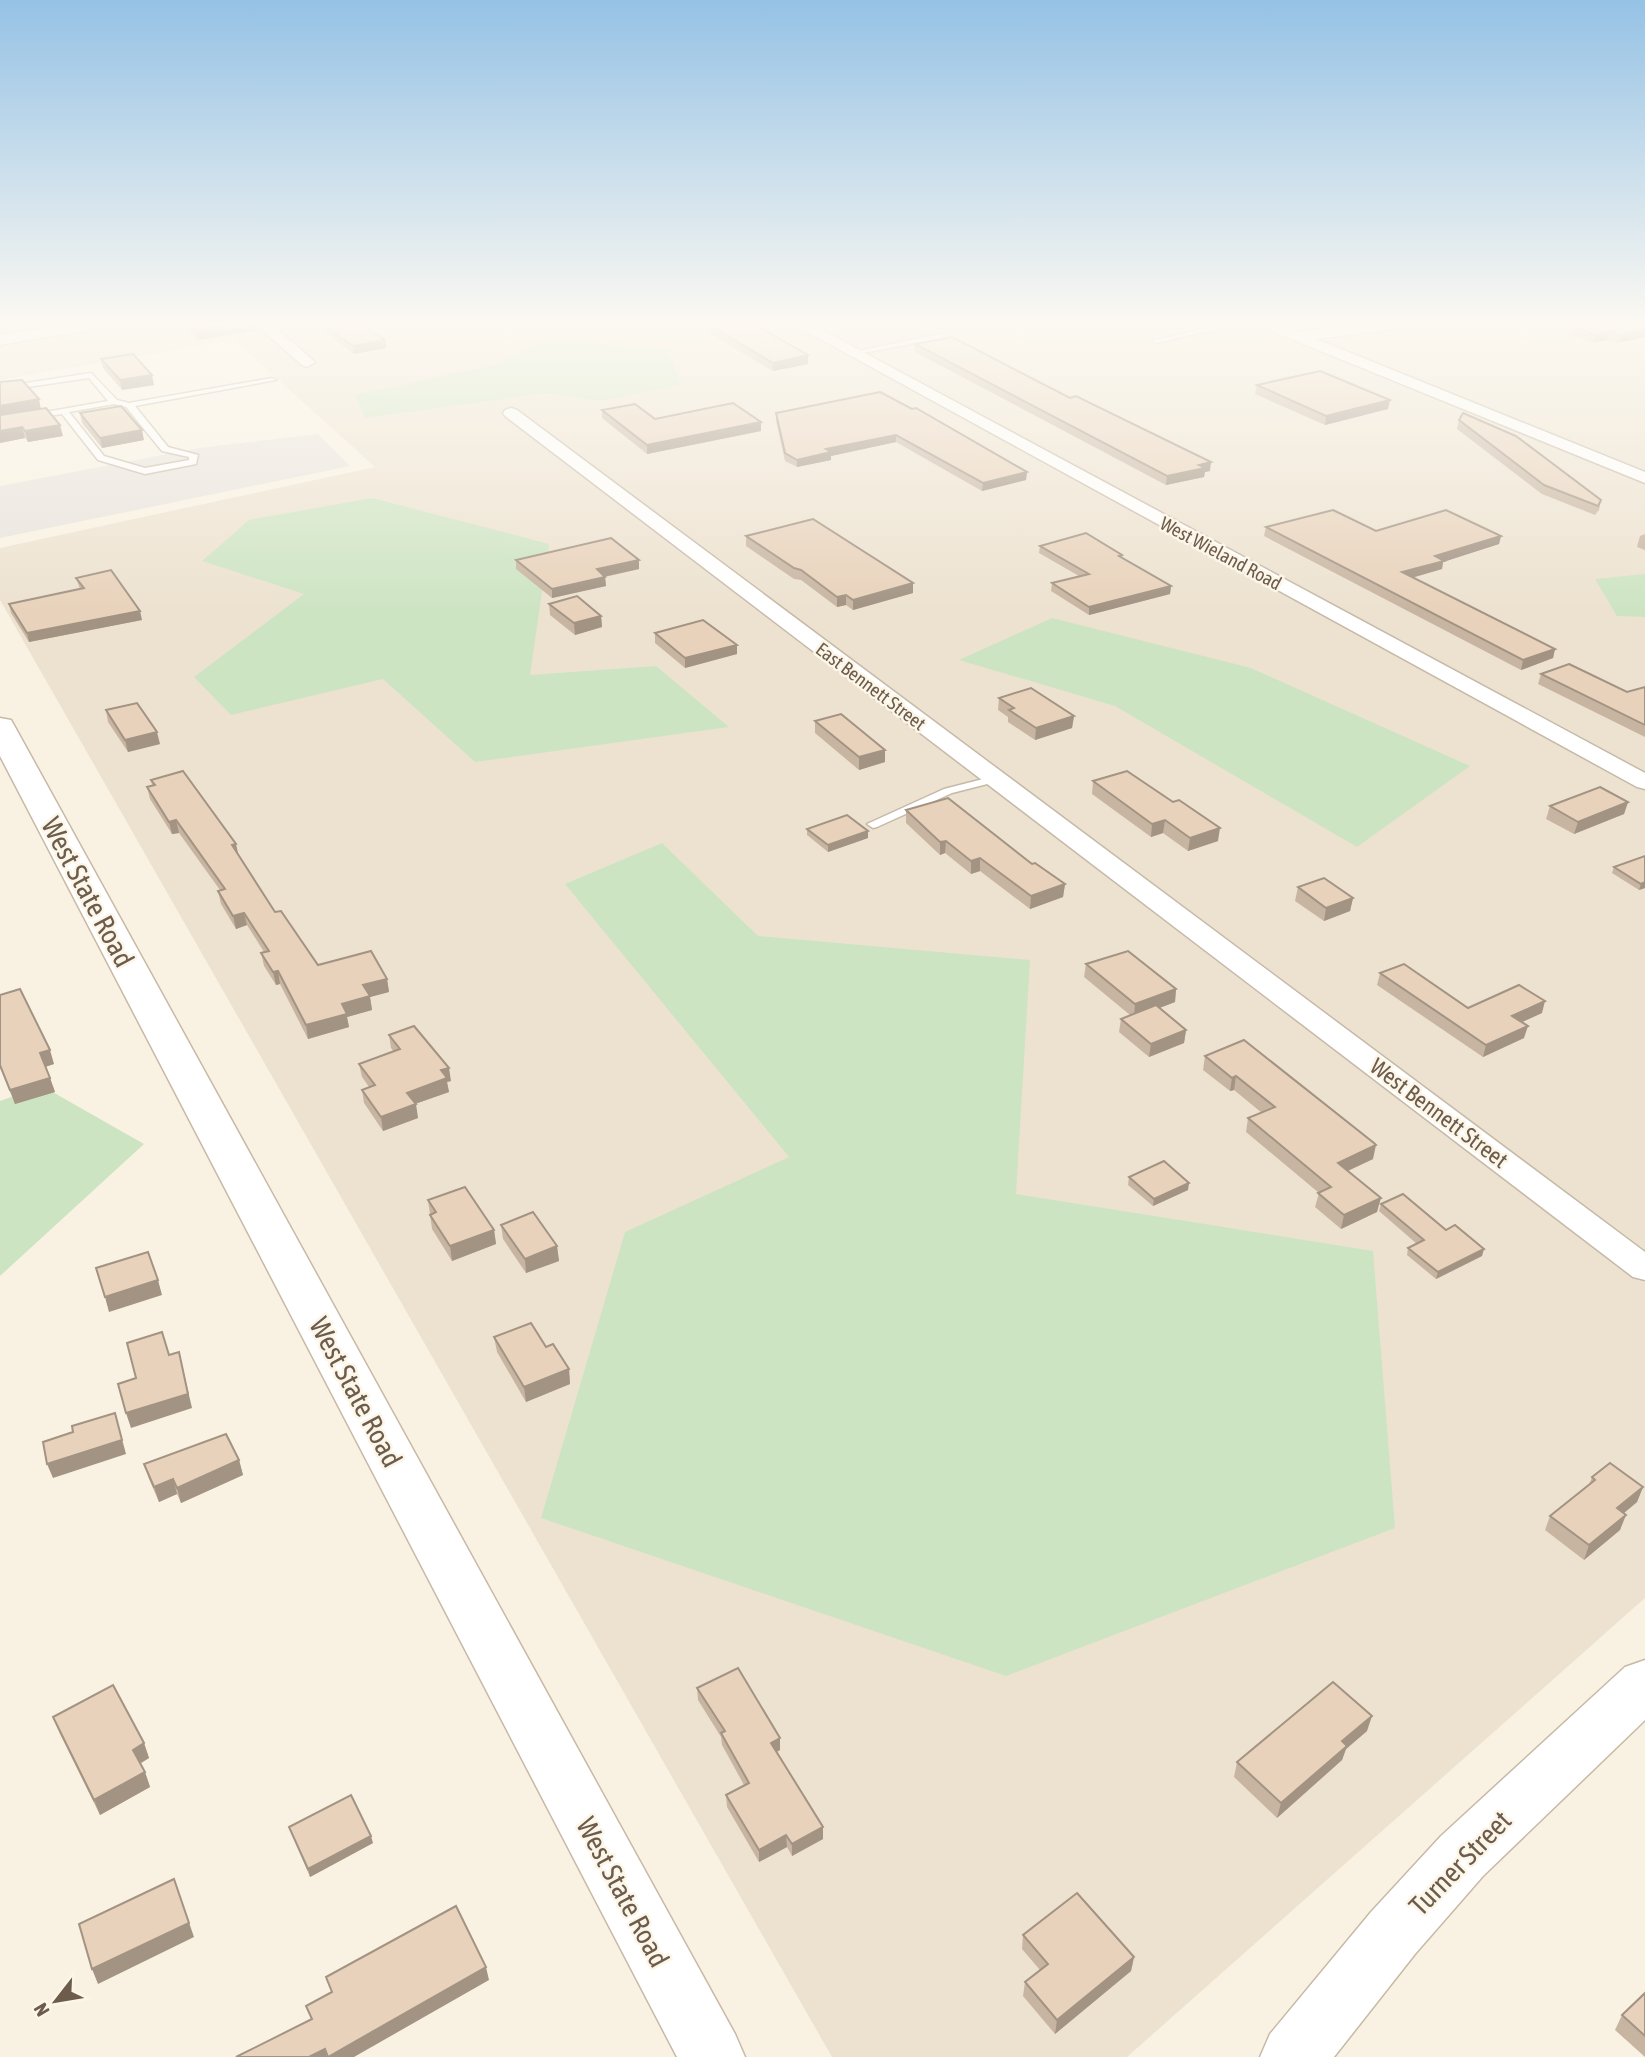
<svg xmlns="http://www.w3.org/2000/svg" width="1645" height="2057" viewBox="0 0 1645 2057" font-family="'Asap Condensed',sans-serif">
	<rect width="100%" height="100%" fill="#f9f2e2"/>
	<!-- residential -->
	<polygon fill="#ede2d0" points="0,323 1645,323 1645,1598 1127,2057 832,2057 0,600 0,548 375,467 234,340 0,380"/>
	<!-- industrial -->
	<polygon fill="#e8e4dd" points="318,434 350,466 0,538 0,486 199,448"/>
	<!-- green -->
	<g fill="#cde4c3">
		<polygon points="542,338 667,349 681,385 601,401 546,393 365,418 355,395 503,363"/>
		<polygon points="372,498 549,544 530,675 656,666 729,727 475,762 383,679 231,715 194,677 304,594 202,561 249,520"/>
		<polygon points="1645,574 1645,617 1617,616 1595,579"/>
		<polygon points="1052,618 1251,668 1470,766 1357,847 1115,706 959,660"/>
		<polygon points="662,843 758,936 1030,960 1016,1194 1373,1251 1395,1528 1006,1676 541,1518 625,1232 789,1157 565,884"/>
		<polygon points="42,1086 144,1144 0,1276 0,1101"/>
	</g>
	<g fill="none" stroke-linecap="round" stroke-linejoin="round">
		<defs>
			<g id="lane">
				<polygon points="1229,323 1243,323 1156,343 1152,341"/>
				<polygon points="939,334 942,334 942,338 853,355 849,353"/>
				<path d="M91,373L117,400L129,403L272,378L276,380L135,406L168,447L198,455L196,464L145,474L98,460L62,414L0,424V420L108,401L89,378L0,391V387ZM114,404L126,407L162,451L189,457V460L145,468L104,456L69,412Z"/>
				<polygon points="995,776 999,777 999,781 952,793 877,827 873,828 867,824 944,789"/>
			</g>
			<g id="street">
				<polygon points="77,323 111,323 104,327 0,345 0,335"/>
				<polygon points="254,323 270,323 315,362 307,367 302,365"/>
				<polygon points="791,323 809,323 1645,773 1645,789 1637,787"/>
				<polygon points="1257,323 1277,323 1299,332 1372,323 1416,323 1409,327 1316,339 1645,472 1645,483 1259,326"/>
				<polygon points="511,408 517,410 1645,1252 1645,1280 1633,1277 505,416 503,413 505,410"/>
			</g>
			<g id="secondary">
				<polygon points="0,718 11,720 15,727 735,2034 745,2057 677,2057 0,756"/>
				<polygon points="1645,1660 1645,1720 1483,1876 1415,1954 1334,2057 1260,2057 1270,2034 1371,1912 1441,1836 1625,1667"/>
			</g>
		</defs>
		<!-- lane casing -->
		<use href="#lane" stroke="#c6b9a8" stroke-width="3"/>
		<!-- street casing -->
		<use href="#street" stroke="#c6b9a8" stroke-width="3"/>
		<!-- secondary casing -->
		<use href="#secondary" stroke="#c8b9a6" stroke-width="3"/>
		<!-- lane -->
		<use href="#lane" fill="#fff" fill-rule="evenodd"/>
		<!-- street -->
		<use href="#street" fill="#fff" fill-rule="evenodd"/>
		<!-- secondary -->
		<use href="#secondary" fill="#fff" fill-rule="evenodd"/>
	</g>
	<!-- wall -->
	<g fill="#c8b5a1">
		<polygon points="179,323 256,323 258,330 198,340"/>
		<polygon points="313,323 361,323 385,340 386,348 354,354"/>
		<polygon points="692,323 751,323 808,355 808,364 773,371"/>
		<polygon points="1549,323 1645,323 1619,343 1608,340 1594,343 1549,327"/>
		<polygon points="915,344 1210,471 1205,472 1204,477 1166,485 915,352"/>
		<polygon points="101,359 154,385 122,390 103,368"/>
		<polygon points="1257,385 1388,409 1325,425 1255,394"/>
		<polygon points="880,392 1027,472 1026,480 982,491 896,442 831,456 831,460 797,467 785,461 776,421 776,413"/>
		<polygon points="41,409 63,436 28,442 25,438 0,443"/>
		<polygon points="602,410 655,419 761,422 761,431 647,454 602,418"/>
		<polygon points="80,413 144,440 102,448 82,423"/>
		<polygon points="1459,420 1601,500 1599,510 1595,515 1542,494 1457,429"/>
		<polygon points="1266,527 1501,536 1499,544 1443,562 1442,569 1412,578 1555,649 1553,658 1521,670 1264,536"/>
		<polygon points="1645,534 1645,550 1637,547 1640,536"/>
		<polygon points="746,536 913,583 913,593 853,610 846,605 837,607 801,580 794,579 746,546"/>
		<polygon points="1040,546 1121,557 1171,586 1170,594 1089,615 1051,591 1052,583 1079,576 1039,553"/>
		<polygon points="516,560 639,569 605,577 606,586 552,598 516,569"/>
		<polygon points="76,578 142,620 29,642 11,613 9,604 80,589"/>
		<polygon points="549,604 601,616 602,627 575,635 550,615"/>
		<polygon points="655,633 737,654 685,668 655,643"/>
		<polygon points="1541,674 1627,692 1645,687 1645,737 1538,684"/>
		<polygon points="999,698 1074,716 1072,728 1035,740 1008,722 1008,717 998,710"/>
		<polygon points="106,710 160,744 128,752 108,722"/>
		<polygon points="815,721 885,762 859,770 815,733"/>
		<polygon points="151,780 239,855 275,912 318,965 387,979 389,992 370,997 372,1010 347,1017 349,1027 308,1039 280,984 276,985 264,966 261,953 264,952 247,925 236,929 221,904 218,891 220,890 179,833 172,834 150,799 147,787 152,785"/>
		<polygon points="1093,781 1173,802 1218,841 1188,851 1163,833 1151,837 1092,794"/>
		<polygon points="1628,802 1624,814 1574,834 1546,819 1550,806"/>
		<polygon points="906,810 1032,864 1065,884 1063,897 1030,909 980,871 971,874 945,853 940,855 906,823"/>
		<polygon points="807,829 868,831 868,838 828,852 807,835"/>
		<polygon points="1645,856 1645,888 1639,890 1612,873 1614,867"/>
		<polygon points="1298,887 1353,898 1350,911 1324,921 1295,901"/>
		<polygon points="1086,964 1176,989 1175,1002 1159,1008 1186,1030 1184,1043 1149,1057 1119,1032 1121,1019 1130,1015 1084,977"/>
		<polygon points="1380,973 1468,1008 1542,1013 1522,1022 1524,1038 1483,1057 1377,985"/>
		<polygon points="0,995 54,1064 46,1067 55,1092 15,1104 0,1068"/>
		<polygon points="389,1035 451,1081 447,1082 449,1092 415,1104 418,1118 383,1131 364,1103 362,1090 369,1087 362,1077 359,1064 394,1052 391,1048"/>
		<polygon points="1205,1056 1373,1159 1347,1171 1377,1212 1341,1229 1315,1207 1319,1193 1246,1132 1248,1118 1262,1113 1234,1090 1230,1091 1203,1070"/>
		<polygon points="1129,1177 1188,1190 1153,1206 1128,1185"/>
		<polygon points="428,1200 494,1230 496,1244 452,1261 432,1229"/>
		<polygon points="1381,1204 1446,1230 1482,1256 1436,1279 1407,1255 1408,1248 1417,1244 1379,1211"/>
		<polygon points="501,1225 557,1246 559,1261 526,1273 503,1239"/>
		<polygon points="494,1337 546,1347 569,1369 570,1384 526,1402 497,1352"/>
		<polygon points="239,1460 243,1475 181,1503 177,1494 159,1502 149,1479 144,1464"/>
		<polygon points="1592,1477 1643,1487 1637,1502 1624,1513 1620,1530 1584,1560 1545,1530 1550,1516 1589,1485"/>
		<polygon points="697,1688 780,1750 777,1752 823,1839 792,1856 787,1847 759,1862 727,1807 726,1795 744,1785 722,1745 721,1737 698,1700"/>
		<polygon points="53,1717 144,1743 149,1758 140,1763 145,1772 150,1787 100,1815 59,1732"/>
		<polygon points="1367,1731 1346,1749 1342,1760 1277,1818 1234,1777 1237,1762"/>
		<polygon points="289,1827 373,1843 310,1877"/>
		<polygon points="1023,1935 1134,1957 1131,1971 1055,2034 1023,1996 1025,1982 1040,1970 1022,1949"/>
		<polygon points="1645,1993 1645,2057 1615,2030 1622,2015"/>
	</g>
	<!-- shaded-wall -->
	<g fill="#a29383">
		<polygon points="241,323 256,323 258,330 198,340 196,331"/>
		<polygon points="1645,329 1645,337 1619,343 1621,335"/>
		<polygon points="1610,331 1608,340 1594,343 1596,335"/>
		<polygon points="385,340 386,348 354,354 353,346"/>
		<polygon points="808,355 808,364 773,371 773,363"/>
		<polygon points="152,375 154,385 122,390 120,380"/>
		<polygon points="39,399 41,410 0,417 0,406"/>
		<polygon points="1390,400 1388,409 1325,425 1326,416"/>
		<polygon points="761,422 761,431 647,454 647,445"/>
		<polygon points="60,425 63,436 28,442 25,431"/>
		<polygon points="22,427 25,438 0,443 0,431"/>
		<polygon points="142,430 144,440 102,448 100,438"/>
		<polygon points="896,435 896,442 831,456 831,460 797,467 797,460 826,449"/>
		<polygon points="1211,462 1210,471 1205,472 1204,477 1166,485 1167,476 1199,465"/>
		<polygon points="1027,472 1026,480 982,491 983,483"/>
		<polygon points="1501,536 1499,544 1443,562 1442,569 1400,581 1402,572 1435,556"/>
		<polygon points="639,560 639,569 598,578 597,569"/>
		<polygon points="605,577 606,586 552,598 552,589"/>
		<polygon points="913,583 913,593 853,610 853,600"/>
		<polygon points="1171,586 1170,594 1089,615 1089,607"/>
		<polygon points="846,595 846,605 837,607 837,597"/>
		<polygon points="140,611 142,620 29,642 27,633"/>
		<polygon points="601,616 602,627 575,635 574,623"/>
		<polygon points="737,645 737,654 685,668 685,658"/>
		<polygon points="1555,649 1553,658 1521,670 1523,660"/>
		<polygon points="1074,716 1072,728 1035,740 1036,728"/>
		<polygon points="157,732 160,744 128,752 125,740"/>
		<polygon points="885,750 885,762 859,770 859,757"/>
		<polygon points="1628,802 1624,814 1574,834 1578,822"/>
		<polygon points="176,820 179,833 172,834 169,822"/>
		<polygon points="1165,820 1163,833 1151,837 1152,824"/>
		<polygon points="1220,828 1218,841 1188,851 1190,838"/>
		<polygon points="868,831 868,838 828,852 828,845"/>
		<polygon points="946,841 945,853 940,855 940,842"/>
		<polygon points="236,844 239,857 232,845"/>
		<polygon points="980,858 980,871 971,874 971,861"/>
		<polygon points="1645,882 1645,888 1639,890 1641,884"/>
		<polygon points="1065,884 1063,897 1030,909 1031,896"/>
		<polygon points="1353,898 1350,911 1324,921 1326,908"/>
		<polygon points="244,913 247,925 236,929 233,916"/>
		<polygon points="278,971 280,984 276,985 273,972"/>
		<polygon points="387,979 389,992 370,997 372,1010 347,1017 349,1027 308,1039 306,1025 342,1004 363,985"/>
		<polygon points="1176,989 1175,1002 1134,1018 1135,1004"/>
		<polygon points="1545,1001 1542,1013 1509,1028 1512,1016"/>
		<polygon points="1528,1026 1524,1038 1483,1057 1486,1045"/>
		<polygon points="1186,1030 1184,1043 1149,1057 1151,1044"/>
		<polygon points="50,1050 54,1064 44,1067 40,1053"/>
		<polygon points="449,1068 451,1081 447,1082 449,1092 409,1106 407,1093 441,1070"/>
		<polygon points="1236,1076 1234,1090 1230,1091 1232,1078"/>
		<polygon points="50,1078 55,1092 15,1104 10,1090"/>
		<polygon points="416,1104 418,1118 383,1131 381,1117"/>
		<polygon points="1376,1145 1373,1159 1335,1177 1338,1163"/>
		<polygon points="1189,1183 1188,1190 1153,1206 1154,1199"/>
		<polygon points="1381,1198 1377,1212 1341,1229 1344,1215"/>
		<polygon points="494,1230 496,1244 452,1261 450,1246"/>
		<polygon points="557,1246 559,1261 526,1273 525,1259"/>
		<polygon points="1484,1249 1482,1256 1436,1279 1438,1272"/>
		<polygon points="158,1280 162,1295 109,1312 105,1297"/>
		<polygon points="179,1352 192,1408 131,1428 126,1413"/>
		<polygon points="569,1369 570,1384 526,1402 524,1387"/>
		<polygon points="115,1413 126,1454 53,1478 47,1464"/>
		<polygon points="239,1460 243,1475 181,1503 177,1488"/>
		<polygon points="173,1479 177,1494 159,1502 154,1487"/>
		<polygon points="1643,1487 1637,1502 1612,1523 1617,1508"/>
		<polygon points="1626,1515 1620,1530 1584,1560 1589,1545"/>
		<polygon points="1372,1716 1367,1731 1346,1749 1342,1760 1277,1818 1281,1803 1342,1741"/>
		<polygon points="780,1738 780,1750 771,1755 771,1743"/>
		<polygon points="144,1743 149,1758 138,1765 133,1750"/>
		<polygon points="145,1772 150,1787 100,1815 94,1800"/>
		<polygon points="823,1827 823,1839 792,1856 792,1844"/>
		<polygon points="786,1835 787,1847 759,1862 759,1850"/>
		<polygon points="371,1836 373,1843 310,1877 308,1869"/>
		<polygon points="174,1879 194,1937 98,1984 92,1969"/>
		<polygon points="1134,1957 1131,1971 1055,2034 1057,2020"/>
		<polygon points="486,1967 489,1980 354,2057 328,2057"/>
		<polygon points="325,2049 327,2057 309,2057"/>
	</g>
	<!-- building -->
	<g fill="#e8d2bb" stroke="#a29383" stroke-width="2">
		<polygon points="187,323 241,323 196,331"/>
		<polygon points="322,323 361,323 385,340 353,346"/>
		<polygon points="705,323 751,323 808,355 773,363"/>
		<polygon points="1563,323 1645,323 1645,329 1621,335 1610,331 1596,335"/>
		<polygon points="952,337 1070,398 1076,396 1211,462 1199,465 1205,468 1167,476 915,344"/>
		<polygon points="133,354 152,375 120,380 101,359"/>
		<polygon points="1320,371 1390,400 1326,416 1257,385"/>
		<polygon points="22,380 39,399 0,406 0,382"/>
		<polygon points="880,392 912,409 916,408 1027,472 983,483 896,435 826,449 831,452 797,460 785,453 776,413"/>
		<polygon points="733,403 761,422 647,445 602,410 635,404 655,419"/>
		<polygon points="121,406 142,430 100,438 80,413"/>
		<polygon points="46,408 60,425 25,431 22,427 0,431 0,415"/>
		<polygon points="1463,413 1516,436 1601,500 1598,506 1544,485 1459,420"/>
		<polygon points="1333,510 1376,531 1446,510 1501,536 1435,556 1444,561 1402,572 1555,649 1523,660 1266,527"/>
		<polygon points="813,519 913,583 853,600 846,595 837,597 801,570 794,568 746,536"/>
		<polygon points="1086,533 1122,555 1119,556 1171,586 1089,607 1052,583 1089,574 1040,546"/>
		<polygon points="611,538 639,560 597,569 605,577 552,589 516,560"/>
		<polygon points="111,570 140,611 27,633 9,604 84,588 76,578"/>
		<polygon points="577,596 601,616 574,623 549,604"/>
		<polygon points="703,620 737,645 685,658 655,633"/>
		<polygon points="1569,664 1627,692 1645,687 1645,725 1541,674"/>
		<polygon points="1031,688 1074,716 1036,728 1009,710 1014,708 999,698"/>
		<polygon points="137,703 157,732 125,740 106,710"/>
		<polygon points="841,714 885,750 859,757 815,721"/>
		<polygon points="183,771 236,844 232,845 275,912 281,911 318,965 371,951 387,979 363,985 370,996 342,1004 347,1014 306,1025 278,971 273,972 261,953 269,951 244,913 233,916 218,891 225,889 176,820 169,822 147,787 155,785 151,780"/>
		<polygon points="1127,771 1173,802 1179,800 1220,828 1190,838 1165,820 1152,824 1093,781"/>
		<polygon points="1600,787 1628,802 1578,822 1550,806"/>
		<polygon points="948,798 1032,864 1035,863 1065,884 1031,896 980,858 971,861 946,841 940,842 906,810"/>
		<polygon points="847,815 868,831 828,845 807,829"/>
		<polygon points="1645,856 1645,882 1641,884 1614,867"/>
		<polygon points="1324,878 1353,898 1326,908 1298,887"/>
		<polygon points="1128,951 1176,989 1135,1004 1086,964"/>
		<polygon points="1404,964 1468,1008 1519,985 1545,1001 1512,1016 1528,1026 1486,1045 1380,973"/>
		<polygon points="20,989 50,1050 40,1053 50,1078 10,1090 0,1065 0,995"/>
		<polygon points="1156,1005 1186,1030 1151,1044 1121,1019"/>
		<polygon points="414,1026 449,1068 441,1070 447,1078 407,1093 416,1104 381,1117 362,1090 375,1085 359,1064 400,1049 389,1035"/>
		<polygon points="1244,1040 1374,1143 1376,1145 1338,1163 1381,1198 1344,1215 1318,1193 1331,1187 1248,1118 1275,1107 1236,1076 1232,1078 1205,1056"/>
		<polygon points="1164,1161 1189,1183 1154,1199 1129,1177"/>
		<polygon points="465,1187 494,1230 450,1246 430,1215 436,1212 428,1200"/>
		<polygon points="1403,1194 1446,1230 1455,1225 1484,1249 1438,1272 1408,1248 1424,1240 1381,1204"/>
		<polygon points="533,1212 557,1246 525,1259 501,1225"/>
		<polygon points="148,1252 158,1280 105,1297 96,1268"/>
		<polygon points="531,1323 546,1347 553,1344 569,1369 524,1387 494,1337"/>
		<polygon points="162,1332 169,1355 179,1352 188,1394 126,1413 118,1384 136,1378 127,1343"/>
		<polygon points="115,1413 122,1440 47,1464 43,1442 73,1432 72,1426"/>
		<polygon points="226,1434 239,1460 177,1488 173,1479 154,1487 144,1464"/>
		<polygon points="1610,1463 1643,1487 1617,1508 1626,1515 1589,1545 1550,1516 1595,1480 1592,1477"/>
		<polygon points="738,1668 780,1738 771,1743 823,1827 792,1844 786,1835 759,1850 726,1795 749,1783 721,1733 725,1731 697,1688"/>
		<polygon points="1333,1682 1372,1716 1342,1741 1347,1746 1281,1803 1237,1762"/>
		<polygon points="113,1685 144,1743 133,1750 145,1772 94,1800 53,1717"/>
		<polygon points="351,1795 371,1836 308,1869 289,1827"/>
		<polygon points="174,1879 189,1923 92,1969 79,1924"/>
		<polygon points="1077,1893 1134,1957 1057,2020 1025,1982 1048,1964 1023,1935"/>
		<polygon points="456,1906 486,1967 328,2057 325,2049 309,2057 236,2057 312,2019 306,2006 332,1992 326,1977"/>
		<polygon points="1645,1993 1645,2036 1622,2015"/>
	</g>
	<!-- sky -->
	<linearGradient id="sky" x2="0" y2="1"><stop stop-color="#95c2e5"/><stop offset="0.53" stop-color="#fcf9f2"/><stop offset="1" stop-color="#fcf9f2" stop-opacity="0"/></linearGradient>
	<rect width="1645" height="611" fill="url(#sky)"/>
	<g text-anchor="middle" stroke-width="5" stroke-linejoin="round" paint-order="stroke">
		<!-- far-street labels -->
		<g font-size="19" fill="#6d5b4c" stroke="#fcf6e8">
			<text transform="translate(1221 553) rotate(28)" y="7">West Wieland Road</text>
			<text transform="translate(871 686) rotate(37)" y="7">East Bennett Street</text>
		</g>
		<!-- street labels -->
		<g font-size="23" fill="#6d5b4c" stroke="#fcf6e8">
			<text transform="translate(1439 1113) rotate(37)" y="8">West Bennett Street</text>
		</g>
		<!-- near-street labels -->
		<g font-size="28" fill="#6d5b4c" stroke="#fcf6e8">
			<text transform="translate(88 892) rotate(62)" y="10">West State Road</text>
			<text transform="translate(356 1392) rotate(62)" y="10">West State Road</text>
			<text transform="translate(1460 1863) rotate(-46)" y="10">Turner Street</text>
			<text transform="translate(623 1892) rotate(62)" y="10">West State Road</text>
		</g>
	</g>
	<!-- north arrow -->
	<g transform="translate(56 2001) rotate(239)" stroke="#fcf6e8" stroke-width="5" paint-order="stroke">
	<path d="M0-5L12 26L0 18L-12 26Z" fill="#6d5b4c"/>
	<text y="-10" font-size="19" font-weight="bold" text-anchor="middle" fill="#6d5b4c">N</text>
	</g>
</svg>
